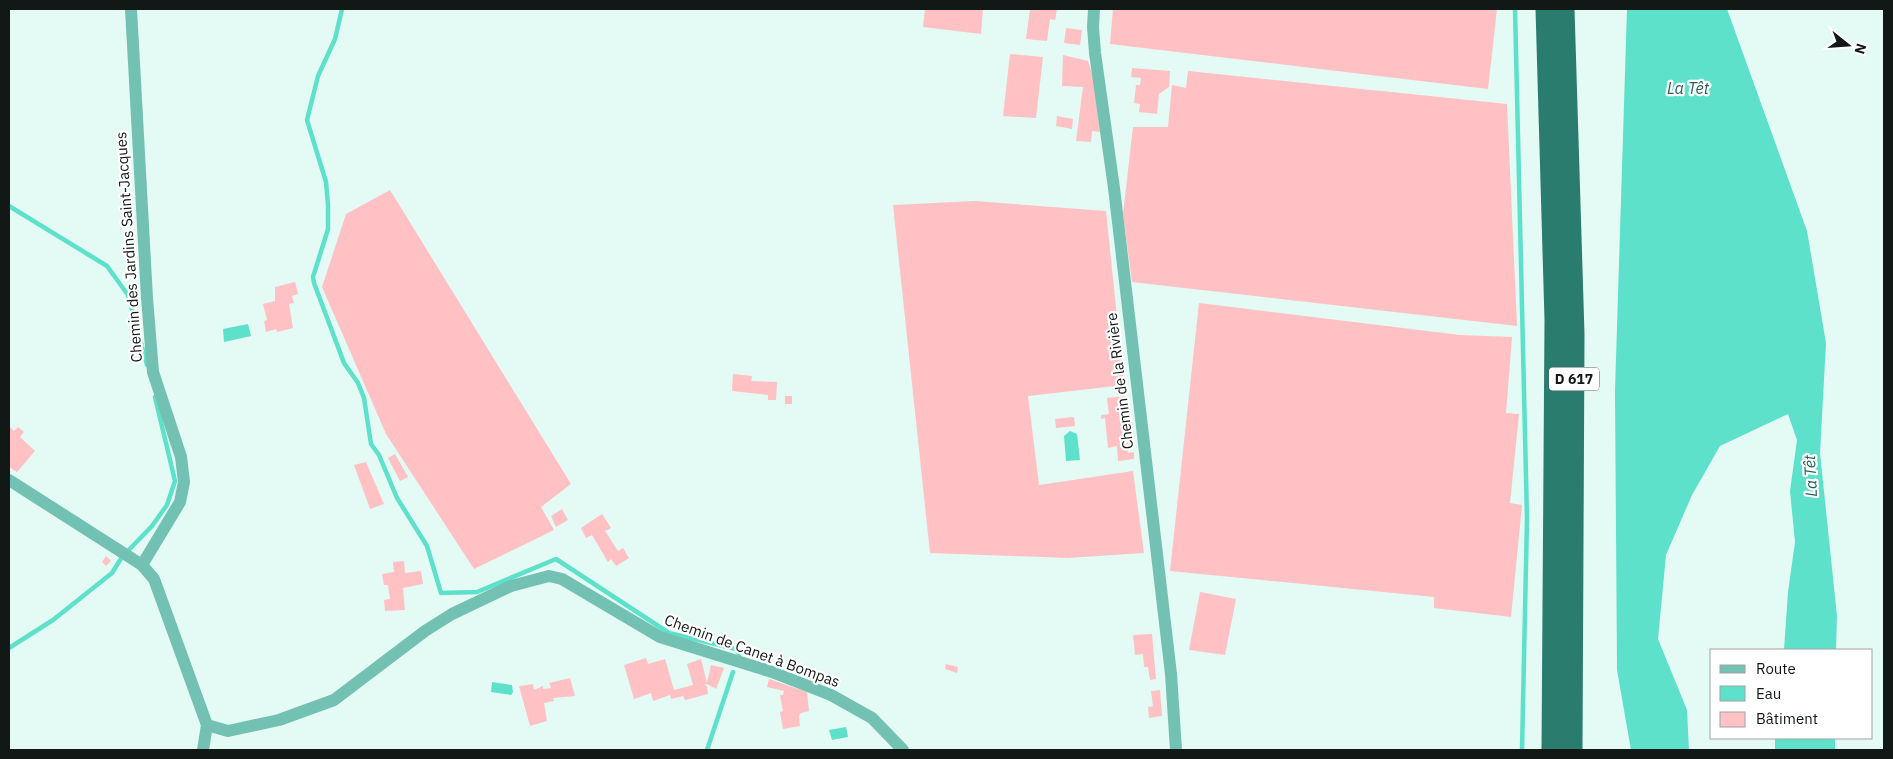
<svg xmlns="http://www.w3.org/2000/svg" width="1893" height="759" viewBox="0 0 1893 759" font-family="'IBM Plex Sans',sans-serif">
	<rect width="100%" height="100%" fill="#e4faf4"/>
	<!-- water -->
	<g fill="#5ee1ca">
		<polygon points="1627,9 1727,9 1807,231 1826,343 1820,453 1837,616 1836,650 1784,650 1788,592 1795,542 1790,491 1797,440 1788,414 1720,446 1692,495 1666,555 1658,639 1687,710 1689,750 1631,750 1617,670 1615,390"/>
		<polygon points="248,324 251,336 224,342 223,329"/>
		<polygon points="1070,431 1077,434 1080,460 1066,461 1064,436"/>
		<polygon points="492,682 512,685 513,692 511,695 491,692"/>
		<polygon points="846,727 848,737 832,740 829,730"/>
		<rect x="1775" y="738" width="60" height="12"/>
	</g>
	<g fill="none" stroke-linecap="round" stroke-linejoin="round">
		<!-- stream -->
		<g stroke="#5ee1ca" stroke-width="4.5">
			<polyline points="342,9 335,39 318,76 307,120 326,182 328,205 328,229 313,277 314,283 344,363 358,383 364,398 371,444 379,455 397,498 427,546 441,593 477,592 556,559 669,633 736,649 739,654"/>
			<polyline points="1515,9 1527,519 1522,750"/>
			<polyline points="9,206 107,266 128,295 147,365"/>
			<polyline points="9,648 53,620 112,573 122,557 152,526 167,505 175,481 155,397"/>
			<polyline points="707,750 733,672"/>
		</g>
	</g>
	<!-- building -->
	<g fill="#ffc1c3">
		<polygon points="925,9 983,9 981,34 923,27"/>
		<polygon points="1030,9 1057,9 1055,20 1050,19 1047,41 1026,39"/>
		<polygon points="1113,9 1497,9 1488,89 1110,44"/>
		<polygon points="1066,28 1082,30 1080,45 1064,43"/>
		<polygon points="1010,54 1043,57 1036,118 1003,116"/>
		<polygon points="1063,55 1088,61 1094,79 1100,132 1092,131 1091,142 1076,141 1083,87 1062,86"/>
		<polygon points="1132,68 1170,71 1169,87 1159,94 1157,114 1139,112 1140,104 1134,103 1136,85 1140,85 1141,78 1131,77"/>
		<polygon points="1188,71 1507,104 1517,326 1132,282 1123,214 1133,127 1168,127 1172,85 1186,88"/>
		<polygon points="1057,116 1073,119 1072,129 1056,126"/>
		<polygon points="390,190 571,484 541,507 554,530 474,569 386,434 322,287 346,214"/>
		<polygon points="975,201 1106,211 1124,385 1028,396 1039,485 1133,471 1144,553 1068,558 930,553 893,205"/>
		<polygon points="295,282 298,294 292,296 294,303 289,304 293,328 277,332 276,329 266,332 264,321 267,320 263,304 275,301 275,287"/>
		<polygon points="1199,303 1460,335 1512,337 1506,413 1519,414 1510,503 1522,505 1511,617 1434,608 1434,597 1170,571"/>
		<polygon points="733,374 752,376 751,381 777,382 776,400 768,400 768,395 732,391"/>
		<rect x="785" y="396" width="7" height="8"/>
		<polygon points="1125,396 1133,445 1127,446 1128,453 1134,452 1134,459 1118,461 1117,446 1108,448 1105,418 1101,419 1101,415 1109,414 1107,398"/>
		<polygon points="1074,417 1075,426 1056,428 1055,419"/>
		<polygon points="9,426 14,431 18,427 24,432 20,437 35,451 17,472 9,467"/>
		<polygon points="395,454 408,477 400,481 388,458"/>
		<polygon points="366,462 384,504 370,509 354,465"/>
		<polygon points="562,509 568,520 556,527 551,516"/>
		<polygon points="602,514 611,528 605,531 618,551 623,548 629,558 616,566 611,559 608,562 592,535 586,538 581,528"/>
		<polygon points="106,556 111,561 106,566 102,562"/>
		<polygon points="404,561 405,573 421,571 423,584 403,588 405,610 385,611 384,600 390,599 388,585 384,585 382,574 394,572 393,562"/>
		<polygon points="1200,592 1236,599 1225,655 1189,650"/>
		<polygon points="1152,634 1156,679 1150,680 1148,667 1144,667 1143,654 1135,655 1133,635"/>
		<polygon points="646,658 648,664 665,659 674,690 693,685 687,664 701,659 707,683 711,665 724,668 716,689 707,684 704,685 707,686 708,694 685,700 683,696 671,699 670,695 653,701 651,693 634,699 624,665"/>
		<polygon points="946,664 958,667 957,673 945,669"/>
		<polygon points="570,678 575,696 553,698 554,701 544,703 547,721 530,726 519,686 533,684 534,690 543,686 543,689 551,688 549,683"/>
		<polygon points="769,679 807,692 809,711 801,713 799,716 800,726 783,729 780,712 783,711 780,695 783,695 784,691 767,687"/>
		<polygon points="1160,690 1162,716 1149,718 1148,707 1153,706 1151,691"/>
	</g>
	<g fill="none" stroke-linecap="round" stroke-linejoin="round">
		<!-- minor -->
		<g stroke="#73c1b2" stroke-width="12">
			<polyline points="131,9 147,298 153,372 181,457 184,482 180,502 142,565 154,579 207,725 203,750"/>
			<polyline points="1094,9 1093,27 1095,53 1114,188 1171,674 1176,750"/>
			<polyline points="9,480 142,565"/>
			<polyline points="207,725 228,731 279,720 334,700 425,631 452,614 511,586 549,576 562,579 660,637 772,672 831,695 872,718 903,750"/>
		</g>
		<!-- trunk -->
		<g stroke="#297c6e" stroke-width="21">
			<polyline points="1546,9 1555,320 1552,750"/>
			<polyline points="1564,9 1574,334 1572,750"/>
		</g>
	</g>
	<g text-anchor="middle" stroke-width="4.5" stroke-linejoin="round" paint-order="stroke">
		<!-- shield labels -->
		<rect fill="#fff" stroke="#585d5c" stroke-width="1" x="1549" y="367.5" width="50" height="23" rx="4"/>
		<g font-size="14" font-weight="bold" fill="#111816">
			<text x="1574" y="384">D 617</text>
		</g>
		<!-- street labels -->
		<g font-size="15" fill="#111816" stroke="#fff">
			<text transform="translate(129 247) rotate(-94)" y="5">Chemin des Jardins Saint-Jacques</text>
			<text transform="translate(1120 381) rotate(-97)" y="5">Chemin de la Rivière</text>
			<text transform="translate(752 651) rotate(20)" y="5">Chemin de Canet à Bompas</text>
		</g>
		<!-- water labels -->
		<g font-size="16" font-style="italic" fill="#2a6057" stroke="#fff">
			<text x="1688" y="94">La Têt</text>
			<text transform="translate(1810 476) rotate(-93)" y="6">La Têt</text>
		</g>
	</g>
	<!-- border -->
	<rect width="1893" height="759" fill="none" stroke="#111816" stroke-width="20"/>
	<!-- legend -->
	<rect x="1710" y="649" width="162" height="90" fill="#ffffff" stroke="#a0a3a2"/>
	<rect x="1720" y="665" width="25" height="8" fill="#73c1b2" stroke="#a0a3a2"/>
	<text x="1756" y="674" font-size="15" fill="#111816">Route</text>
	<rect x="1720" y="686" width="25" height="15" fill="#5ee1ca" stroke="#a0a3a2"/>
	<text x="1756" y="699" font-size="15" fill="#111816">Eau</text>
	<rect x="1720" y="712" width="25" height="15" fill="#ffc1c3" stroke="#a0a3a2"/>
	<text x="1756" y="724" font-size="15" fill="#111816">Bâtiment</text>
	<!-- north arrow -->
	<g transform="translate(1848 45) rotate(107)" stroke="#ffffff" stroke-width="4" paint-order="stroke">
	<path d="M0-4L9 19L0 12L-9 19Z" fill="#111816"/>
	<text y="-8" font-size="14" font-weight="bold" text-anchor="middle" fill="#111816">N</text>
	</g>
</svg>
